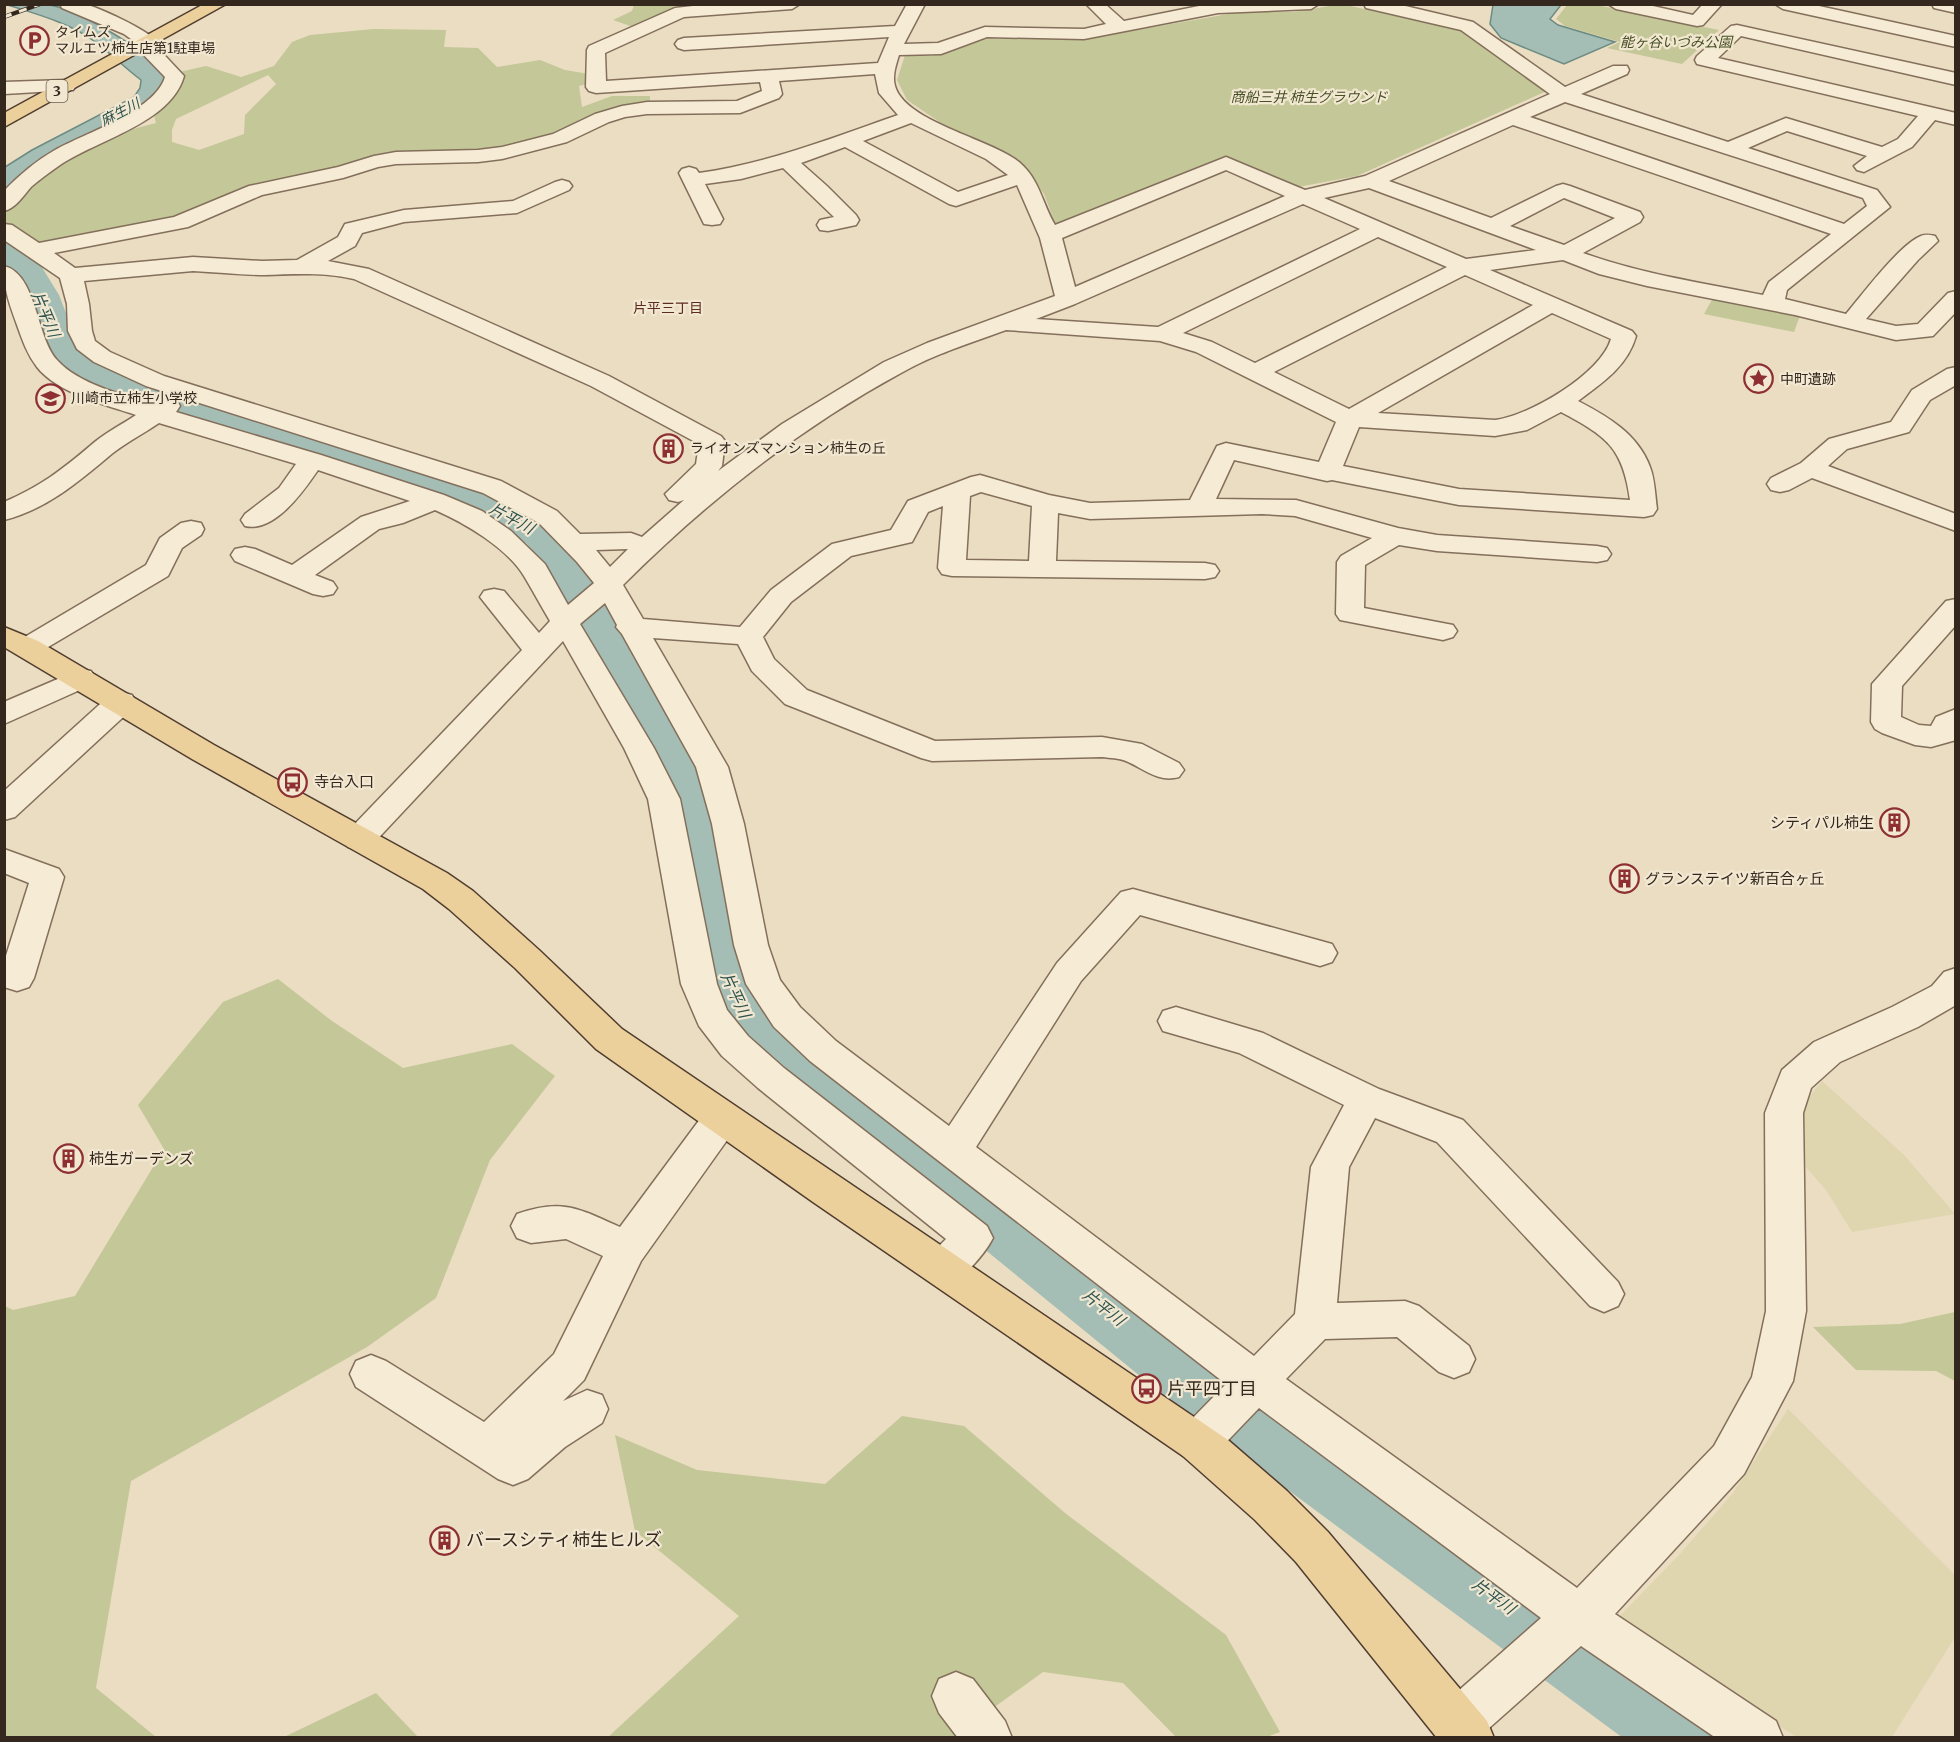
<svg xmlns="http://www.w3.org/2000/svg" width="1960" height="1742" viewBox="0 0 1960 1742" font-family="Merriweather,'Noto Sans JP',serif">
	<rect width="100%" height="100%" fill="#eaddc2"/>
	<!-- farmland -->
	<g fill="#dfd6b0">
		<polygon points="1822,1081 1904,1155 1955,1214 1852,1232 1826,1190 1804,1165 1803,1105"/>
		<polygon points="1788,1409 1955,1575 1955,1637 1892,1737 1797,1737 1612,1624 1680,1554 1733,1493"/>
	</g>
	<!-- green -->
	<g fill="#c4c797" fill-rule="evenodd">
		<polygon points="1341,4 1462,30 1549,90 1357,176 1298,187 1225,156 1067,223 1055,223 1044,194 1013,156 941,123 907,100 897,80 905,55 932,56 987,39 1067,39 1096,37 1240,12 1294,12"/>
		<polygon points="634,5 674,5 674,8 671,12 636,28 613,20 632,11"/>
		<polygon points="1567,5 1597,5 1719,30 1682,64 1607,48 1620,42 1565,26 1556,19"/>
		<path d="M374,29L446,30L444,47L478,48L497,67L540,60L565,70L589,74L587,84L579,86L582,107L612,96H650V104L601,111L576,131L528,144L417,156L253,188L164,228L105,236L60,253L14,246L5,241V203L90,140L156,123L153,111L179,72L206,66L241,77L274,66L292,42L310,35ZM268,75L276,84L245,115L244,134L199,150L172,142V130L176,119Z"/>
		<polygon points="1713,298 1801,313 1794,332 1704,314"/>
		<polygon points="278,979 332,1021 403,1068 512,1044 555,1076 490,1160 436,1298 367,1347 131,1481 96,1688 156,1737 5,1737 5,1306 13,1310 75,1296 164,1149 138,1105 223,1002"/>
		<polygon points="1955,1312 1955,1381 1936,1371 1856,1370 1813,1327 1900,1324"/>
		<polygon points="902,1416 964,1426 1065,1513 1226,1635 1280,1732 1267,1737 1176,1737 1123,1683 1043,1672 953,1737 607,1738 739,1616 635,1531 615,1435 697,1470 825,1484"/>
		<polygon points="376,1693 418,1737 284,1737"/>
	</g>
	<!-- water -->
	<g fill="#a4bdb5" stroke="#6c8b82" stroke-width="1.5">
		<path d="M8,5C21,5 37,2 50,5C77,9 160,56 168,82L138,109L73,144L5,192V167L32,150L134,97L140,88L141,80C125,68 110,53 94,41C70,23 36,14 8,5Z"/>
		<polygon points="1493,5 1561,5 1550,19 1558,25 1615,42 1564,64 1501,38 1490,24"/>
	</g>
	<g fill="none" stroke-linecap="round" stroke-linejoin="round">
		<!-- river -->
		<polygon fill="#a4bdb5" fill-rule="evenodd" points="4,237 17,240 35,256 59,295 77,342 87,353 103,364 176,390 289,424 492,491 559,526 608,594 712,791 746,958 772,1012 816,1051 892,1104 1249,1380 1718,1710 1729,1738 1623,1738 1199,1424 848,1138 774,1083 729,1042 721,1026 690,958 660,791 562,594 527,544 462,509 259,442 148,408 75,380 59,369 40,345 21,295 4,268"/>
		<defs>
			<g id="minor">
				<path d="M60,4C67,4 76,3 84,4C98,7 148,30 156,41L154,44L184,76C171,123 97,140 60,165C50,172 40,179 31,187C23,196 16,208 4,211V191C19,175 36,161 55,150C85,133 155,111 165,77L137,48L134,44L135,42L124,34L62,8Z"/>
				<path d="M711,4H800L792,9L684,17L605,53L606,81L878,63L889,37L684,50L678,48L675,44L678,40L684,38L895,26L907,4H925L904,44L938,43L985,27L1084,29L1106,24L1086,4H1105L1124,21L1209,4H1319L1311,9L1218,13L1084,39L987,37L941,54L899,55C896,65 892,76 895,86C905,122 991,139 1019,162C1040,180 1042,203 1055,225L1226,157L1305,190L1365,176L1550,94L1461,30L1366,8L1364,4H1397L1473,22L1565,87L1613,66H1627L1629,70L1627,74L1581,94L1728,142L1786,118L1882,147L1898,139L1918,116L1697,64L1695,60L1697,56L1731,26L1737,25L1956,73V85L1741,36L1718,58L1956,113V125L1935,120L1912,147L1864,172L1857,170L1854,166L1867,156L1787,131L1748,148L1877,190L1890,207L1787,290L1785,299L1846,314C1862,295 1900,244 1921,236C1926,234 1930,235 1935,236L1938,241L1918,260L1866,319L1896,326L1918,324L1948,293L1956,291V312L1933,336L1896,340L1795,315L1647,286L1599,274L1563,260L1490,270L1632,331L1636,336C1627,367 1602,383 1578,401C1607,416 1638,434 1650,467C1655,480 1655,495 1657,509L1653,515L1644,517L1459,505L1332,480L1327,481L1234,460L1216,499L1296,500L1398,528L1437,535L1597,546L1607,548L1611,554L1607,560L1597,562L1437,551L1399,545L1365,565L1364,608L1453,625L1457,631L1453,637L1443,640L1340,620L1336,614L1337,562L1341,556L1372,538L1295,516L1262,514L1090,519L1058,513L1056,561L1205,563L1215,565L1219,571L1215,577L1205,579L952,576L942,574L938,568L943,506L928,512L912,542L851,556L791,602L763,637L774,659L807,690L935,741L1102,737L1142,744L1179,763L1184,770L1179,777C1158,783 1145,769 1126,761C1119,758 1110,758 1102,757L932,761L921,758L785,704L752,671L738,644L653,638L728,767L744,824L768,945L780,980L800,1007L836,1041L949,1126L1057,963L1121,892L1133,889L1332,944L1337,953L1332,962L1320,966L1140,915L1081,981L976,1147L1254,1356L1295,1314L1311,1167L1344,1105L1239,1053L1163,1031L1158,1021L1163,1011L1176,1007L1263,1033L1379,1089L1463,1120L1618,1282L1624,1294L1618,1306L1604,1312L1590,1306L1437,1142L1375,1118L1349,1167L1337,1303L1405,1301L1419,1306L1469,1346L1475,1359L1469,1372L1454,1378L1439,1372L1397,1337L1325,1339L1286,1379L1577,1588L1714,1446L1752,1377L1766,1311L1765,1113L1782,1070L1814,1042L1892,1007L1932,986L1944,972L1956,968V1005L1918,1027L1840,1062L1811,1088L1803,1113L1806,1311L1793,1381L1744,1474L1615,1614L1776,1721L1783,1738H1716L1581,1646L1478,1738H1439L1433,1724L1440,1707L1541,1618L1259,1408L1213,1456L1198,1462L1183,1456L1176,1442L1183,1428L1226,1384L810,1061L774,1027L746,984L734,945L712,824L696,767L622,634L616,627L617,625L605,603L580,624L654,748L680,799L717,984L727,1010L748,1036L784,1068L987,1226L993,1238C986,1252 959,1286 942,1285C938,1285 933,1281 929,1280L923,1268L929,1256L946,1239L758,1088L722,1056L699,1026L681,984L648,799L624,748L563,641L370,847L359,850L348,847L343,839L348,831L522,650L480,597L484,591L494,589L504,591L539,633L550,621C541,606 533,591 524,576C507,548 465,523 435,510L403,523L379,529L315,575L333,582L337,588L333,594L323,596L313,594L235,561L231,555L235,549L245,547L255,549L292,565L361,517L410,501L318,470C303,492 274,533 245,526L241,520L245,514L279,488L296,464L159,423C143,434 123,444 108,457C77,483 45,510 4,520V502C39,487 62,470 90,446C103,434 121,425 136,415C106,405 57,393 37,367C27,354 22,339 17,325C9,302 4,291 4,266C37,274 36,337 57,360C78,384 124,395 153,405L168,399L177,401L180,406L176,412L321,455L444,495L482,511L511,531L545,564L568,605L594,583L577,562L539,523L483,493L146,386L94,362L77,349L68,331L67,304L60,278L4,240V224L12,225L39,243L174,217L249,186L338,167L374,156L396,152L478,150L502,147L553,134L595,114L622,106L647,102L737,101L762,91L760,82L596,93L589,91L586,87L587,50L589,46L675,8ZM875,74L879,93L898,115C832,138 769,163 699,173L696,169L689,167L682,169L679,173L704,224L712,225L720,224L723,219L705,184L741,179L783,168L834,217L820,220L817,225L820,230L828,231L856,225L859,220L856,215L827,186L801,163L845,147L949,204L956,206L1017,185L1040,238L1055,296L927,343L884,362L782,424L718,471L722,466L725,441L721,436L609,376L369,269L328,261L355,246L362,233L404,222L517,213L569,190L572,186L569,182L562,180L555,182L513,201L404,210L345,224L338,237L297,260L262,261L193,257L75,268L54,253L188,227L262,195L343,178L378,167L396,164L478,162L502,159L567,142L609,122L625,117L647,114L740,113L779,98L782,94L779,81ZM1565,102L1863,198L1867,206L1844,224L1530,117ZM911,123L986,159L1008,175L958,192L863,141ZM1513,125L1831,234L1769,282L1763,295C1703,283 1641,274 1583,253L1640,222L1643,217L1640,212L1570,186L1563,184L1556,186L1491,218L1389,181ZM1226,170L1285,196L1075,287L1062,238ZM1369,188L1536,250L1466,259L1324,198ZM1564,198L1615,218L1564,245L1510,226ZM1303,204L1360,229L1158,327L1036,319L1075,304ZM1378,237L1447,267L1255,363L1212,342L1183,333ZM193,271C216,272 241,275 264,275C295,274 323,272 354,279L591,386L699,444L696,464L665,494L669,500L678,502L684,500L642,537L631,533L580,534L557,511L501,481L164,376L110,352L95,341L92,331L89,304L84,281ZM1465,275L1533,305L1349,409L1274,372ZM1552,313L1611,339C1601,374 1529,416 1495,420L1378,413ZM1006,330L1160,341L1196,352L1336,422L1319,462L1226,443L1217,446L1190,500L1090,503L1049,495L980,475L971,477L908,501L891,530L832,544L771,590L740,627L643,619L623,585C706,502 798,429 901,373C934,354 971,343 1006,330ZM1561,412C1606,436 1623,447 1630,500L1459,489L1343,466L1359,427L1495,436L1527,430ZM981,492L1032,506L1029,561L966,560L970,496ZM628,549L610,567L596,550Z"/>
				<polygon points="1608,4 1644,4 1693,15 1703,4 1722,4 1703,25 1697,26 1616,9"/>
				<polygon points="1775,4 1810,4 1956,36 1956,47 1783,9"/>
				<polygon points="1932,4 1956,4 1956,13 1934,8"/>
				<polygon points="66,80 73,82 76,86 73,90 4,94 4,82"/>
				<polygon points="1956,367 1956,385 1930,400 1909,432 1847,449 1828,466 1956,514 1956,531 1812,478 1789,490 1780,492 1771,490 1767,484 1771,478 1801,463 1829,439 1891,422 1912,390 1947,369"/>
				<polygon points="191,521 201,523 204,529 201,535 182,548 168,576 38,653 28,656 18,653 13,647 18,641 146,565 160,538 181,523"/>
				<polygon points="1956,599 1956,625 1902,686 1901,717 1919,725 1931,726 1936,717 1956,709 1956,740 1931,747 1915,745 1882,733 1875,729 1871,722 1872,684 1946,601"/>
				<polygon points="81,669 91,671 96,678 91,685 4,724 4,702"/>
				<polygon points="121,692 132,695 136,702 132,709 15,817 4,820 4,791 110,695"/>
				<polygon points="4,849 59,869 64,877 34,978 29,987 17,991 4,987 4,962 29,883 4,873"/>
				<path d="M722,1103L735,1107L741,1118L735,1129L641,1261L584,1380L563,1401L587,1390L602,1395L608,1409L602,1423L565,1447L528,1479L513,1485L498,1479L356,1387L350,1374L356,1361L371,1355L386,1361L484,1422L554,1354L603,1256L566,1239L531,1243L517,1238L511,1226L517,1214C563,1198 579,1209 620,1227L709,1107Z"/>
				<polygon points="956,1672 973,1679 1005,1721 1012,1738 958,1738 939,1713 932,1696 939,1679"/>
			</g>
			<g id="major">
				<polygon points="204,4 226,4 4,127 4,113"/>
				<polygon points="4,627 38,641 214,745 447,873 473,891 539,950 622,1029 1228,1440 1287,1491 1328,1532 1487,1721 1494,1738 1437,1738 1296,1562 1255,1520 1183,1456 813,1202 596,1049 515,968 449,909 423,889 192,759 4,647"/>
			</g>
		</defs>
		<!-- minor casing -->
		<use href="#minor" stroke="#836f5b" stroke-width="3"/>
		<!-- major casing -->
		<use href="#major" stroke="#513d2f" stroke-width="3"/>
		<!-- minor -->
		<use href="#minor" fill="#f6ebd5" fill-rule="evenodd"/>
		<!-- major -->
		<use href="#major" fill="#ebd09c" fill-rule="evenodd"/>
		<defs>
			<polyline id="rail" points="4,17 40,4"/>
		</defs>
		<!-- rail casing -->
		<use href="#rail" stroke="#34281e" stroke-width="4.5"/>
		<!-- rail -->
		<use href="#rail" stroke="#f2e8d1" stroke-width="3" stroke-dasharray="8" stroke-linecap="butt"/>
	</g>
	<!-- icons -->
	<defs>
		<symbol id="parking-ring" viewBox="-11 -11 22 22"><circle r="9.5" fill="#f2e8d1" stroke="#8e2f33" stroke-width="1.5"/><path d="M-3.5-5.5H1a3.5 3.5 0 0 1 0 7H-1V5.5H-3.5ZM-1-3.4V-.6H.8a1.4 1.4 0 0 0 0-2.8Z" fill="#8e2f33"/></symbol>
		<symbol id="sight-ring" viewBox="-11 -11 22 22"><circle r="9.5" fill="#f2e8d1" stroke="#8e2f33" stroke-width="1.5"/><path d="M0-6L1.8-2.2L6-1.7L2.9 1.2L3.7 5.4L0 3.3L-3.7 5.4L-2.9 1.2L-6-1.7L-1.8-2.2Z" fill="#8e2f33"/></symbol>
		<symbol id="school-ring" viewBox="-11 -11 22 22"><circle r="9.5" fill="#f2e8d1" stroke="#8e2f33" stroke-width="1.5"/><path d="M0-5L7-2L0 1L-7-2ZM-4 1L0 2.5L4 1V4Q0 6-4 4Z" fill="#8e2f33"/></symbol>
		<symbol id="building-ring" viewBox="-11 -11 22 22"><circle r="9.5" fill="#f2e8d1" stroke="#8e2f33" stroke-width="1.5"/><path d="M-4-6H4V6H1V3H-1V6H-4ZM-2.5-4.3h1.7v1.8h-1.7ZM.8-4.3h1.7v1.8H.8ZM-2.5-1h1.7V.8h-1.7ZM.8-1h1.7V.8H.8Z" fill="#8e2f33"/></symbol>
		<symbol id="bus-ring" viewBox="-11 -11 22 22"><circle r="9.5" fill="#f2e8d1" stroke="#8e2f33" stroke-width="1.5"/><path d="M-5-6H5V4H4V6H2V4H-2V6H-4V4H-5ZM-3.5-4V0h7V-4ZM-3.5 1.2v1.5H-2V1.2ZM2 1.2v1.5H3.5V1.2Z" fill="#8e2f33"/></symbol>
	</defs>
	<g fill-rule="evenodd">
		<use href="#parking-ring" x="18" y="24" width="33" height="33"/>
		<use href="#sight-ring" x="1742" y="362" width="33" height="33"/>
		<use href="#school-ring" x="34" y="382" width="33" height="33"/>
		<use href="#building-ring" x="652" y="432" width="33" height="33"/>
		<use href="#bus-ring" x="276" y="766" width="33" height="33"/>
		<use href="#building-ring" x="1878" y="806" width="33" height="33"/>
		<use href="#building-ring" x="1608" y="862" width="33" height="33"/>
		<use href="#building-ring" x="52" y="1142" width="33" height="33"/>
		<use href="#bus-ring" x="1130" y="1372" width="33" height="33"/>
		<use href="#building-ring" x="428" y="1524" width="33" height="33"/>
	</g>
	<g text-anchor="middle" stroke-width="4.5" stroke-linejoin="round" paint-order="stroke">
		<!-- far-poi labels -->
		<g font-size="14" fill="#34281e" stroke="#f2e8d1" text-anchor="start">
			<text x="55" y="37">タイムズ<tspan x="55" dy="16">マルエツ柿生店第1駐車場</tspan></text>
			<text x="1780" y="384">中町遺跡</text>
			<text x="71" y="403">川崎市立柿生小学校</text>
			<text x="690" y="453">ライオンズマンション柿生の丘</text>
		</g>
		<!-- far-park labels -->
		<g font-size="14" font-style="italic" fill="#464f26" stroke="#f2e8d1">
			<text x="1676" y="47">能ヶ谷いづみ公園</text>
			<text x="1309" y="102">商船三井 柿生グラウンド</text>
		</g>
		<!-- shield labels -->
		<rect fill="#f2e8d1" stroke="#6d6254" stroke-width="1.5" x="46.5" y="80" width="21" height="22" rx="4.5"/>
		<g font-size="14" font-weight="bold" fill="#34281e">
			<text x="57" y="96">3</text>
		</g>
		<!-- far-water labels -->
		<g font-size="14" font-style="italic" fill="#2e534f" stroke="#f2e8d1">
			<text transform="translate(120 112) rotate(-28)" y="5">麻生川</text>
		</g>
		<!-- far-neighbourhood labels -->
		<g font-size="14" fill="#5d2b20" stroke="#f2e8d1">
			<text x="668" y="313">片平三丁目</text>
		</g>
		<!-- poi labels -->
		<g font-size="15" fill="#34281e" stroke="#f2e8d1" text-anchor="start">
			<text x="314" y="787">寺台入口</text>
			<text x="1874" y="828" text-anchor="end">シティパル柿生</text>
			<text x="1645" y="884">グランステイツ新百合ヶ丘</text>
			<text x="89" y="1164">柿生ガーデンズ</text>
		</g>
		<!-- water labels -->
		<g font-size="16" font-style="italic" fill="#2e534f" stroke="#f2e8d1">
			<text transform="translate(46 314) rotate(67)" y="6">片平川</text>
			<text transform="translate(512 518) rotate(28)" y="6">片平川</text>
			<text transform="translate(736 995) rotate(65)" y="6">片平川</text>
			<text transform="translate(1104 1307) rotate(38)" y="6">片平川</text>
			<text transform="translate(1494 1596) rotate(36)" y="6">片平川</text>
		</g>
		<!-- near-poi labels -->
		<g font-size="18" fill="#34281e" stroke="#f2e8d1" text-anchor="start">
			<text x="1167" y="1395">片平四丁目</text>
			<text x="466" y="1546">バースシティ柿生ヒルズ</text>
		</g>
	</g>
	<!-- border -->
	<rect width="1960" height="1742" fill="none" stroke="#34281e" stroke-width="12"/>
</svg>
